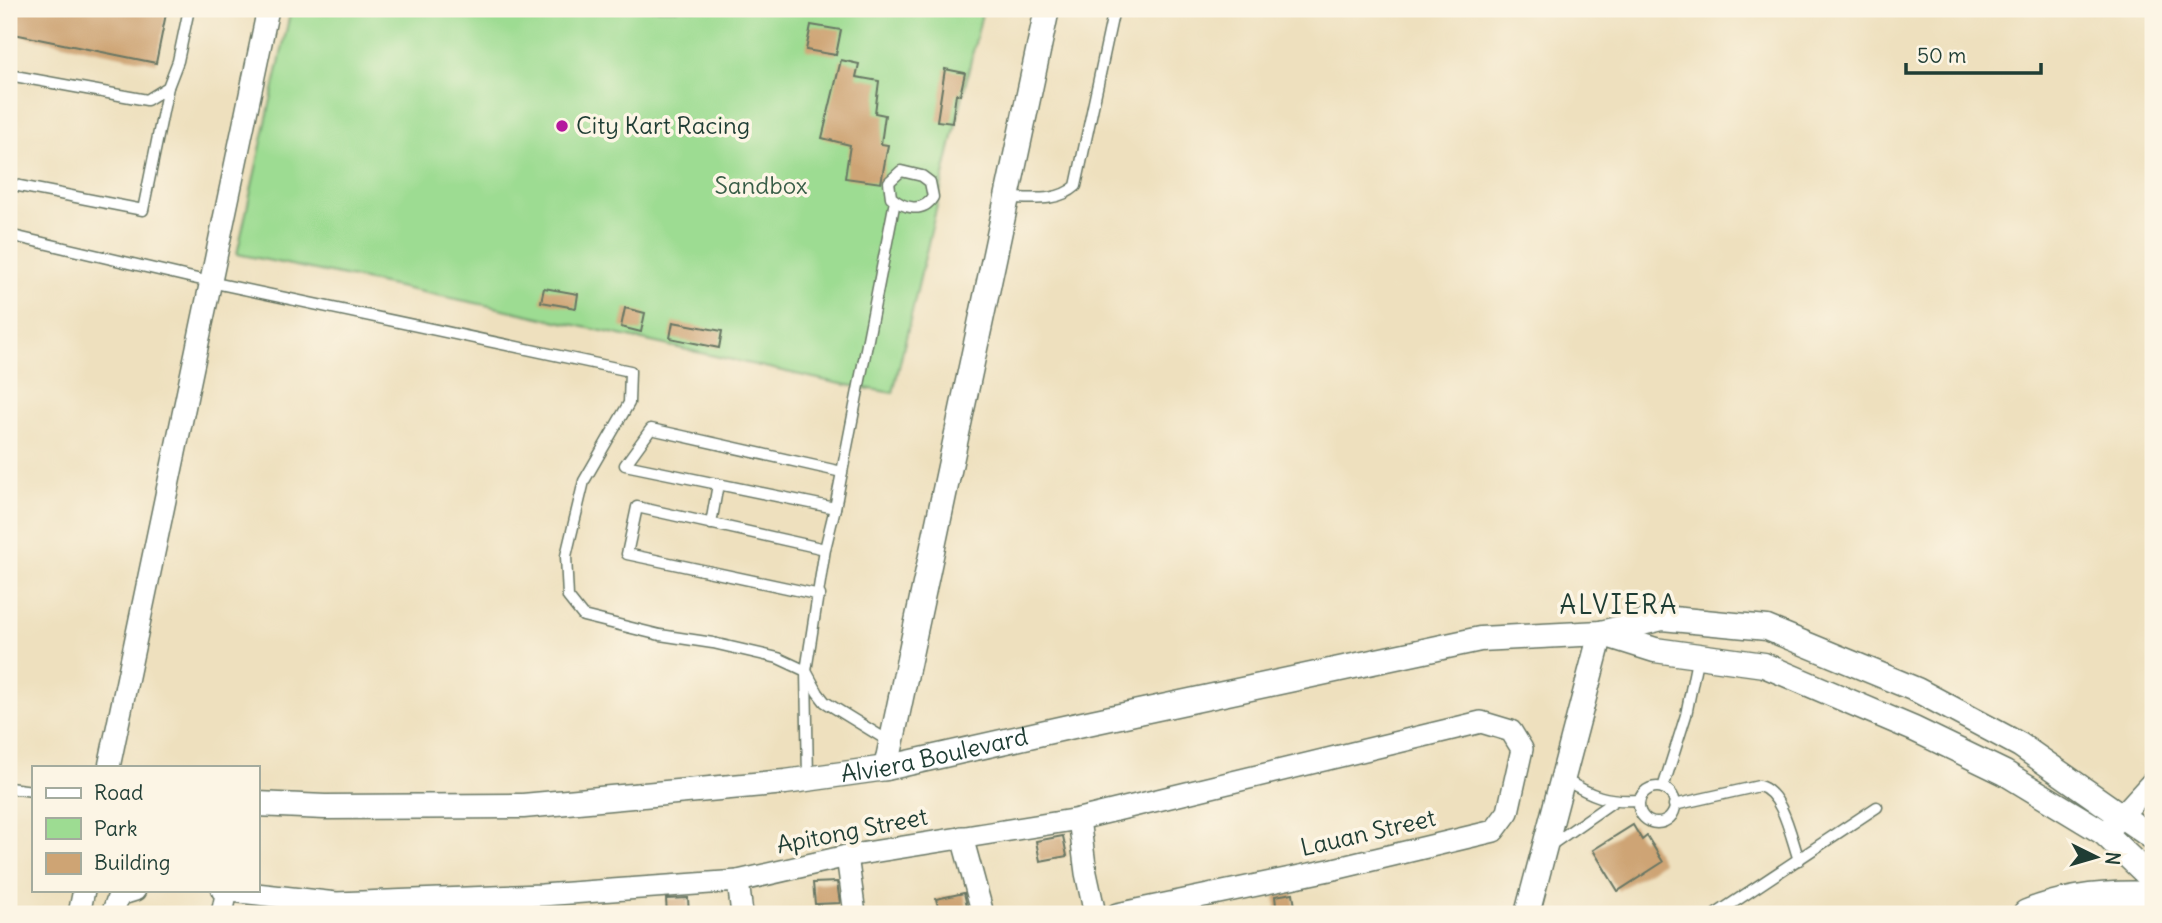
<svg xmlns="http://www.w3.org/2000/svg" width="2162" height="923" viewBox="0 0 2162 923" font-family="Delius,sans-serif">
	<rect width="100%" height="100%" fill="#fcf5e5"/>
	<filter id="ink" filterUnits="userSpaceOnUse"><feTurbulence type="fractalNoise" baseFrequency=".0143" numOctaves="2"/><feDisplacementMap in="SourceGraphic" scale="14" xChannelSelector="R" yChannelSelector="G"/><feConvolveMatrix kernelMatrix="1 2 1 2 8 2 1 2 1" color-interpolation-filters="sRGB"/></filter>
	<filter id="wash" filterUnits="userSpaceOnUse"><feTurbulence type="fractalNoise" baseFrequency=".00686" numOctaves="4" result="noise"/><feDisplacementMap in="SourceGraphic" scale="28" xChannelSelector="R" yChannelSelector="G"/><feGaussianBlur stdDeviation="1.57" result="paint"/><feColorMatrix in="noise" values="0 0 0 0 0 0 0 0 0 0 0 0 0 0 0 0 0 1.4 0 .05"/><feComposite in="paint" operator="in"/></filter>
	<g filter="url(#wash)">
		<rect width="100%" height="100%" fill="#eee0be"/>
		<!-- green -->
		<polygon fill="#9ddc92" stroke="#5e8c63" stroke-width="2" points="291,9 983,9 893,393 836,383 485,305 237,254"/>
		<g id="blocks">
			<!-- building -->
			<g fill="#cea474">
				<polygon points="9,9 167,9 156,63 9,33"/>
				<polygon points="811,25 841,30 836,55 806,50"/>
				<polygon points="841,60 859,64 856,77 879,81 875,113 885,115 881,144 888,145 881,183 845,178 850,145 822,138"/>
				<polygon points="945,69 965,73 960,95 956,94 952,123 937,121"/>
				<polygon points="544,288 578,294 576,308 541,302"/>
				<polygon points="625,308 645,313 641,332 621,327"/>
				<polygon points="673,322 722,331 719,348 670,338"/>
				<polygon points="1633,825 1642,840 1647,836 1663,862 1618,891 1593,850"/>
				<polygon points="1063,836 1067,856 1040,861 1036,841"/>
				<polygon points="837,882 840,903 815,904 813,883"/>
				<polygon points="964,893 969,914 940,914 936,899"/>
				<polygon points="1293,893 1296,914 1277,914 1275,896"/>
				<polygon points="688,898 689,914 667,914 666,899"/>
			</g>
		</g>
	</g>
	<g filter="url(#ink)">
		<use href="#blocks" fill-opacity="0" stroke="#677664" stroke-width="2"/>
		<g fill="none" stroke-linecap="round" stroke-linejoin="round">
			<defs>
				<g id="service">
					<polyline points="9,75 147,100 168,87 178,61 189,9"/>
					<path d="M901,171L922,176L930,182L933,197C923,213 904,209 891,197L889,182Z"/>
					<polyline points="9,184 143,210 168,87"/>
					<path d="M1006,198C1030,198 1057,203 1076,186L1114,9"/>
					<polyline points="9,235 210,282 630,371 629,403 584,481 566,556 568,597 583,616 660,635 713,643 778,658 806,671 818,693 825,702 890,742"/>
					<polyline points="835,508 625,465 651,429 842,472"/>
					<polyline points="711,524 718,484"/>
					<polyline points="820,595 627,554 637,507 825,549"/>
					<polyline points="808,778 806,671 825,549 835,508 895,201"/>
					<path d="M1564,779C1592,796 1606,802 1639,800"/>
					<circle cx="1657" cy="805" r="18"/>
					<polyline points="9,788 33,791"/>
					<polyline points="1663,788 1686,715 1698,655"/>
					<path d="M1674,805L1759,786C1783,792 1791,838 1799,860"/>
					<polyline points="1548,847 1614,801"/>
					<polyline points="1716,914 1877,807"/>
				</g>
				<g id="minor">
					<polyline points="109,767 268,9"/>
					<polyline points="1079,819 1086,873 1095,914"/>
					<polyline points="2112,826 2153,781"/>
					<polyline points="962,837 983,914"/>
					<polyline points="847,856 855,914"/>
					<polyline points="738,881 742,914"/>
					<polyline points="222,890 336,903 542,895 738,881 847,856 1079,819 1481,722 1511,731 1522,749 1508,812 1494,831 1334,869 1117,914"/>
					<polyline points="79,914 84,890"/>
					<polyline points="112,914 119,895 135,890"/>
					<polyline points="222,914 227,890"/>
				</g>
				<g id="tertiary">
					<polyline points="1601,633 1655,650 1764,665 1914,729 2005,773 2104,833 2153,880"/>
					<polyline points="886,768 1047,9"/>
					<path id="s1" d="M257,804L325,807L523,806L785,782L886,768L1064,728L1480,639L1601,633L1662,618L1767,628L1917,690L2020,745L2153,838"/>
					<polyline points="1527,914 1601,633"/>
				</g>
				<path id="secondary" d="M2027,914C2066,898 2111,894 2153,896"/>
			</defs>
			<!-- service casing -->
			<use href="#service" stroke="#677664" stroke-width="13"/>
			<!-- minor casing -->
			<use href="#minor" stroke="#677664" stroke-width="24"/>
			<!-- tertiary casing -->
			<use href="#tertiary" stroke="#677664" stroke-width="27"/>
			<!-- secondary casing -->
			<use href="#secondary" stroke="#677664" stroke-width="31"/>
			<!-- service -->
			<use href="#service" stroke="#fff" stroke-width="10"/>
			<!-- minor -->
			<use href="#minor" stroke="#fff" stroke-width="21"/>
			<!-- tertiary -->
			<use href="#tertiary" stroke="#fff" stroke-width="24"/>
			<!-- secondary -->
			<use href="#secondary" stroke="#fff" stroke-width="28"/>
		</g>
	</g>
	<!-- markers -->
	<circle fill="#b5179e" stroke="#fcf5e5" stroke-width="2.5" cx="562" cy="126" r="7"/>
	<g text-anchor="middle" stroke-width="7" stroke-linejoin="round" paint-order="stroke">
		<!-- poi labels -->
		<g font-size="24" fill="#1f3d34" stroke="#fcf5e5" text-anchor="start">
			<text x="576" y="134">City Kart Racing</text>
		</g>
		<!-- park labels -->
		<g font-size="24" fill="#385d47" stroke="#fcf5e5">
			<text x="761" y="194">Sandbox</text>
		</g>
		<!-- street labels -->
		<g font-size="24" fill="#1f3d34" stroke="#fcf5e5">
			<text dy="8" stroke="none"><textPath href="#s1" startOffset="681">Alviera Boulevard</textPath></text>
			<text transform="translate(852 831) rotate(-11)" y="8">Apitong Street</text>
			<text transform="translate(1368 833) rotate(-13)" y="8">Lauan Street</text>
		</g>
		<!-- neighbourhood labels -->
		<g font-size="26" letter-spacing="2" fill="#1f3d34" stroke="#fcf5e5">
			<text x="1619" y="614">ALVIERA</text>
		</g>
	</g>
	<!-- margin -->
	<rect width="2162" height="923" fill="none" stroke="#fcf5e5" stroke-width="35"/>
	<!-- legend -->
	<rect x="32" y="766" width="228" height="126" fill="#fcf5e5" stroke="#a4ab9e" stroke-width="2"/>
	<rect x="46" y="788" width="35" height="10" fill="#ffffff" stroke="#a4ab9e" stroke-width="2"/>
	<text x="94" y="800" font-size="21" fill="#1f3d34">Road</text>
	<rect x="46" y="818" width="35" height="21" fill="#9ddc92" stroke="#a4ab9e" stroke-width="2"/>
	<text x="94" y="836" font-size="21" fill="#1f3d34">Park</text>
	<rect x="46" y="853" width="35" height="21" fill="#cea474" stroke="#a4ab9e" stroke-width="2"/>
	<text x="94" y="870" font-size="21" fill="#1f3d34">Building</text>
	<!-- north arrow -->
	<g transform="translate(2096 857) rotate(95)" stroke="#fcf5e5" stroke-width="5" paint-order="stroke">
	<path d="M0-5L12 26L0 18L-12 26Z" fill="#1f3d34"/>
	<text y="-10" font-size="19" font-weight="bold" text-anchor="middle" fill="#1f3d34">N</text>
	</g>
	<!-- scale -->
	<path d="M1906 63v10h135v-10" fill="none" stroke="#1f3d34" stroke-width="3.5"/>
	<text x="1917" y="63" font-size="21" fill="#1f3d34" stroke="#fcf5e5" stroke-width="5" paint-order="stroke">50 m</text>
</svg>
